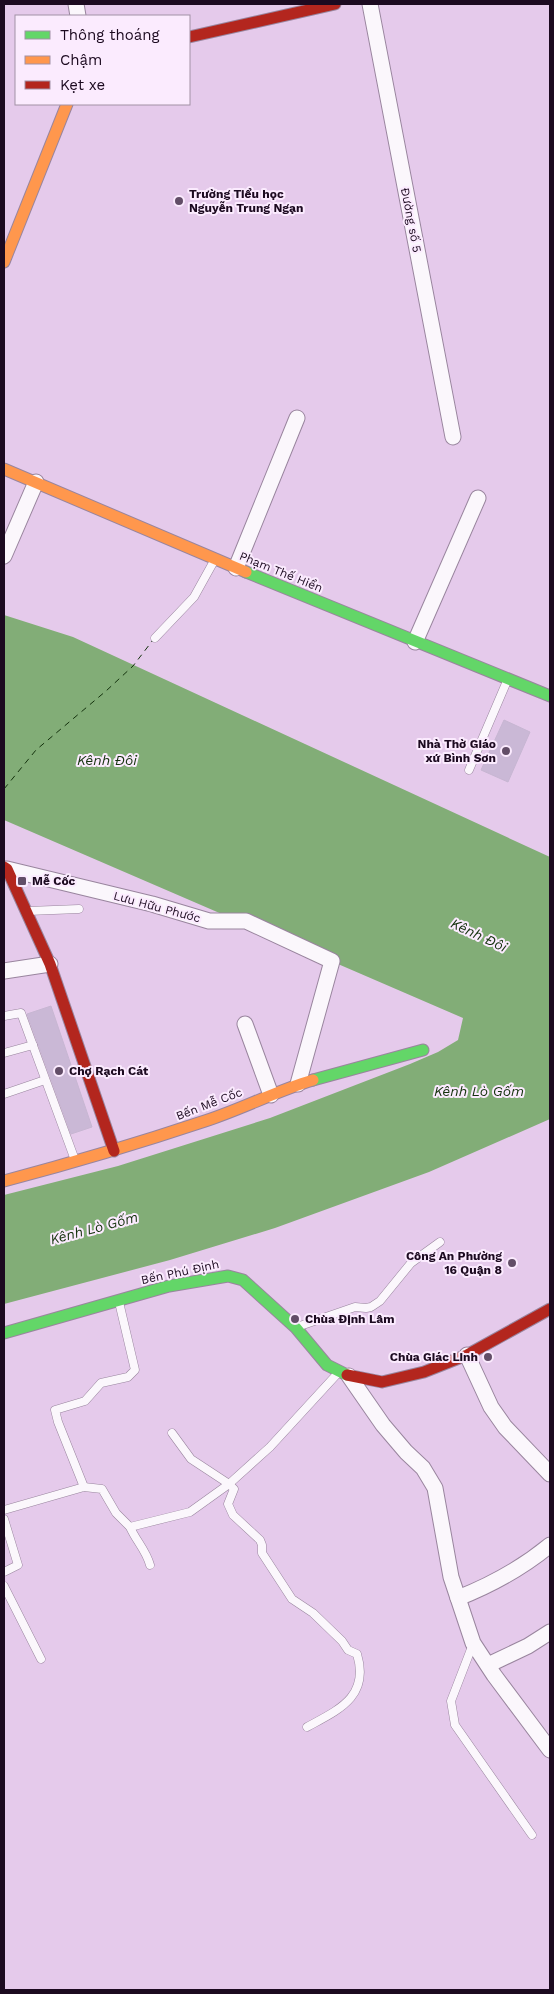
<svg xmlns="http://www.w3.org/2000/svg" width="554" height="1994" viewBox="0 0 554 1994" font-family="'Work Sans',sans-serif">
	<rect width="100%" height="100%" fill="#e5caeb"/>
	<!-- water -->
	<polygon fill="#82ad77" points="4,615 73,637 550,857 550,1119 429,1172 275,1228 170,1260 4,1304 4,1195 118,1166 270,1118 410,1064 438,1052 458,1040 463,1018 4,820"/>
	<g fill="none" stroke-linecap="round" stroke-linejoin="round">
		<!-- ferry -->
		<polyline stroke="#14320d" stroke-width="1" stroke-dasharray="6 5" stroke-linecap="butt" points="4,789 36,750 106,691 133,666 153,640"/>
	</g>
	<!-- building -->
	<g fill="#cab8d6" stroke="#c7b6d2">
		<polygon points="504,720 530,732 508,782 481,770"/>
		<polygon points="51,1006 92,1127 71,1134 27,1014"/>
	</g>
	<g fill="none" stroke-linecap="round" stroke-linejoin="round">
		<defs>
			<g id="lane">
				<polyline points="155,638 194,597 214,561"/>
				<polyline points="469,770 507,681"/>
				<polyline points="28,911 79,909"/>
				<polyline points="4,1016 21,1013 75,1160"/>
				<polyline points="4,1053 33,1045"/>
				<polyline points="4,1094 45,1080"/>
				<polyline points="297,1327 355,1307 366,1308 371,1307 380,1301 411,1263 440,1242"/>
				<path d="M172,1433L191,1459L229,1484L234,1489L228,1504L233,1515L260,1540L262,1545V1553L292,1599L313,1613L342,1641L348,1650L357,1654C370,1697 338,1710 307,1727"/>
				<polyline points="84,1487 58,1422 55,1410 85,1401 101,1383 128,1377 135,1370 119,1302"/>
				<polyline points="4,1510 84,1487 102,1489 116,1513 130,1527 190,1512 229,1484 270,1447 338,1373"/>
				<polyline points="4,1519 18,1565 4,1572"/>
				<path d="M130,1527C136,1541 146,1550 150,1565"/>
				<polyline points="4,1586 41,1659"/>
				<polyline points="473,1644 451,1701 455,1725 532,1835"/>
			</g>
			<g id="street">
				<polyline points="76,4 78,16"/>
				<polyline points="370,4 453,437"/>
				<polyline points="4,556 36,482"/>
				<polyline points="236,568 297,418"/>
				<polyline points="415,642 478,498"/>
				<polyline points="7,869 152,904 209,921 246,921 332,961 298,1084"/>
				<polyline points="4,971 50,964"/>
				<polyline points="245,1024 271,1095"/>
				<polyline points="467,1355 491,1407 505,1427 550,1474"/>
				<polyline points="349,1376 383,1425 406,1452 423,1468 435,1488 451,1577 473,1643 494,1675 550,1750"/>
				<path d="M458,1598C491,1585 522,1568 550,1545"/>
				<polyline points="488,1665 528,1646 550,1632"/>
			</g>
			<g id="fast">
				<polyline points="246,572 550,696"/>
				<polyline points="313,1080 423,1050"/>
				<polyline points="4,1333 169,1286 228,1276 243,1280 296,1328 327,1365 347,1375"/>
			</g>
			<g id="slow">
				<polyline points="4,262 67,104"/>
				<polyline points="4,469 246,572"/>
				<path d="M4,1181C72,1163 139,1143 205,1121C242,1109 276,1091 313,1080"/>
			</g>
			<g id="jam">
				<polyline points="189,37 335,4"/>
				<polyline points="4,867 7,869 50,964 114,1151"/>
				<polyline points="347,1375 382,1382 424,1372 467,1355 550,1309"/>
			</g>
		</defs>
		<!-- lane casing -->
		<use href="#lane" stroke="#99859e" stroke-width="9"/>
		<!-- street casing -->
		<use href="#street" stroke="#99859e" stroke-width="17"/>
		<!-- fast casing -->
		<use href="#fast" stroke="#99859e" stroke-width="13"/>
		<!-- slow casing -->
		<use href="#slow" stroke="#99859e" stroke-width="13"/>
		<!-- jam casing -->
		<use href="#jam" stroke="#99859e" stroke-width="13"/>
		<!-- lane -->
		<use href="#lane" stroke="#fbf7fc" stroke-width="8"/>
		<!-- street -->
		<use href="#street" stroke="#fbf7fc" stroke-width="15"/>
		<!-- fast -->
		<use href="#fast" stroke="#63d668" stroke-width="11"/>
		<!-- slow -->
		<use href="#slow" stroke="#ff974d" stroke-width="11"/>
		<!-- jam -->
		<use href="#jam" stroke="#b3261e" stroke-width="11"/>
	</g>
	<!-- markers -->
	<g fill="#624d67" stroke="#fbebfe" stroke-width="2">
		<circle cx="179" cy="201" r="5"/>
		<circle cx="506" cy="751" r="5"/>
		<rect x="17" y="876" width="10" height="10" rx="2.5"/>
		<circle cx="59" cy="1071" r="5"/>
		<circle cx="512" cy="1263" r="5"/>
		<circle cx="295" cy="1319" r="5"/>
		<circle cx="488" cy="1357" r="5"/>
	</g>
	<g text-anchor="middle" stroke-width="4" stroke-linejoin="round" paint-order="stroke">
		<!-- poi labels -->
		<g font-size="12" font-weight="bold" fill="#1c0a20" stroke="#fbebfe" text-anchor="start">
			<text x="189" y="198">Trường Tiểu học<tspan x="189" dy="14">Nguyễn Trung Ngạn</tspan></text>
			<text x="496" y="748" text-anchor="end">Nhà Thờ Giáo<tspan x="496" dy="14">xứ Bình Sơn</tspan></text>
			<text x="32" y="885">Mễ Cốc</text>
			<text x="69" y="1075">Chợ Rạch Cát</text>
			<text x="502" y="1260" text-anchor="end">Công An Phường<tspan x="502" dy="14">16 Quận 8</tspan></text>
			<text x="305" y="1323">Chùa Định Lâm</text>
			<text x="478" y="1361" text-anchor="end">Chùa Giác Linh</text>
		</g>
		<!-- street labels -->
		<g font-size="12" fill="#1c0a20" stroke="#fbebfe">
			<text transform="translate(411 220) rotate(79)" y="4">Đường số 5</text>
			<text transform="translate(281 572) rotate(22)" y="4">Phạm Thế Hiển</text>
			<text transform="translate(157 907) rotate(15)" y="4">Lưu Hữu Phước</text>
			<text transform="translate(209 1104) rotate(-21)" y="4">Bến Mễ Cốc</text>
			<text transform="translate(180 1272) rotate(-12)" y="4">Bến Phú Định</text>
		</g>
		<!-- water labels -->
		<g font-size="14" font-style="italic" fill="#14320d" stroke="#fbebfe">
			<text x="107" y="765">Kênh Đôi</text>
			<text transform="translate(479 935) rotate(25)" y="5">Kênh Đôi</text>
			<text x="479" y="1096">Kênh Lò Gốm</text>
			<text transform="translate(94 1228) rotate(-15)" y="5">Kênh Lò Gốm</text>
		</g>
	</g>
	<!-- border -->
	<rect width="554" height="1994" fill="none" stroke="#1c0a20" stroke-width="10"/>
	<!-- legend -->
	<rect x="15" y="15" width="175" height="90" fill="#fbebfe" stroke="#a291a5"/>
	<rect x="25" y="31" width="25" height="8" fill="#63d668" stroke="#a291a5"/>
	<text x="60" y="40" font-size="15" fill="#1c0a20">Thông thoáng</text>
	<rect x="25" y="56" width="25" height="8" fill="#ff974d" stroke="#a291a5"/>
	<text x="60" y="65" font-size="15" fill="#1c0a20">Chậm</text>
	<rect x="25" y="81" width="25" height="8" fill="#b3261e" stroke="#a291a5"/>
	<text x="60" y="90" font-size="15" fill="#1c0a20">Kẹt xe</text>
</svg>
